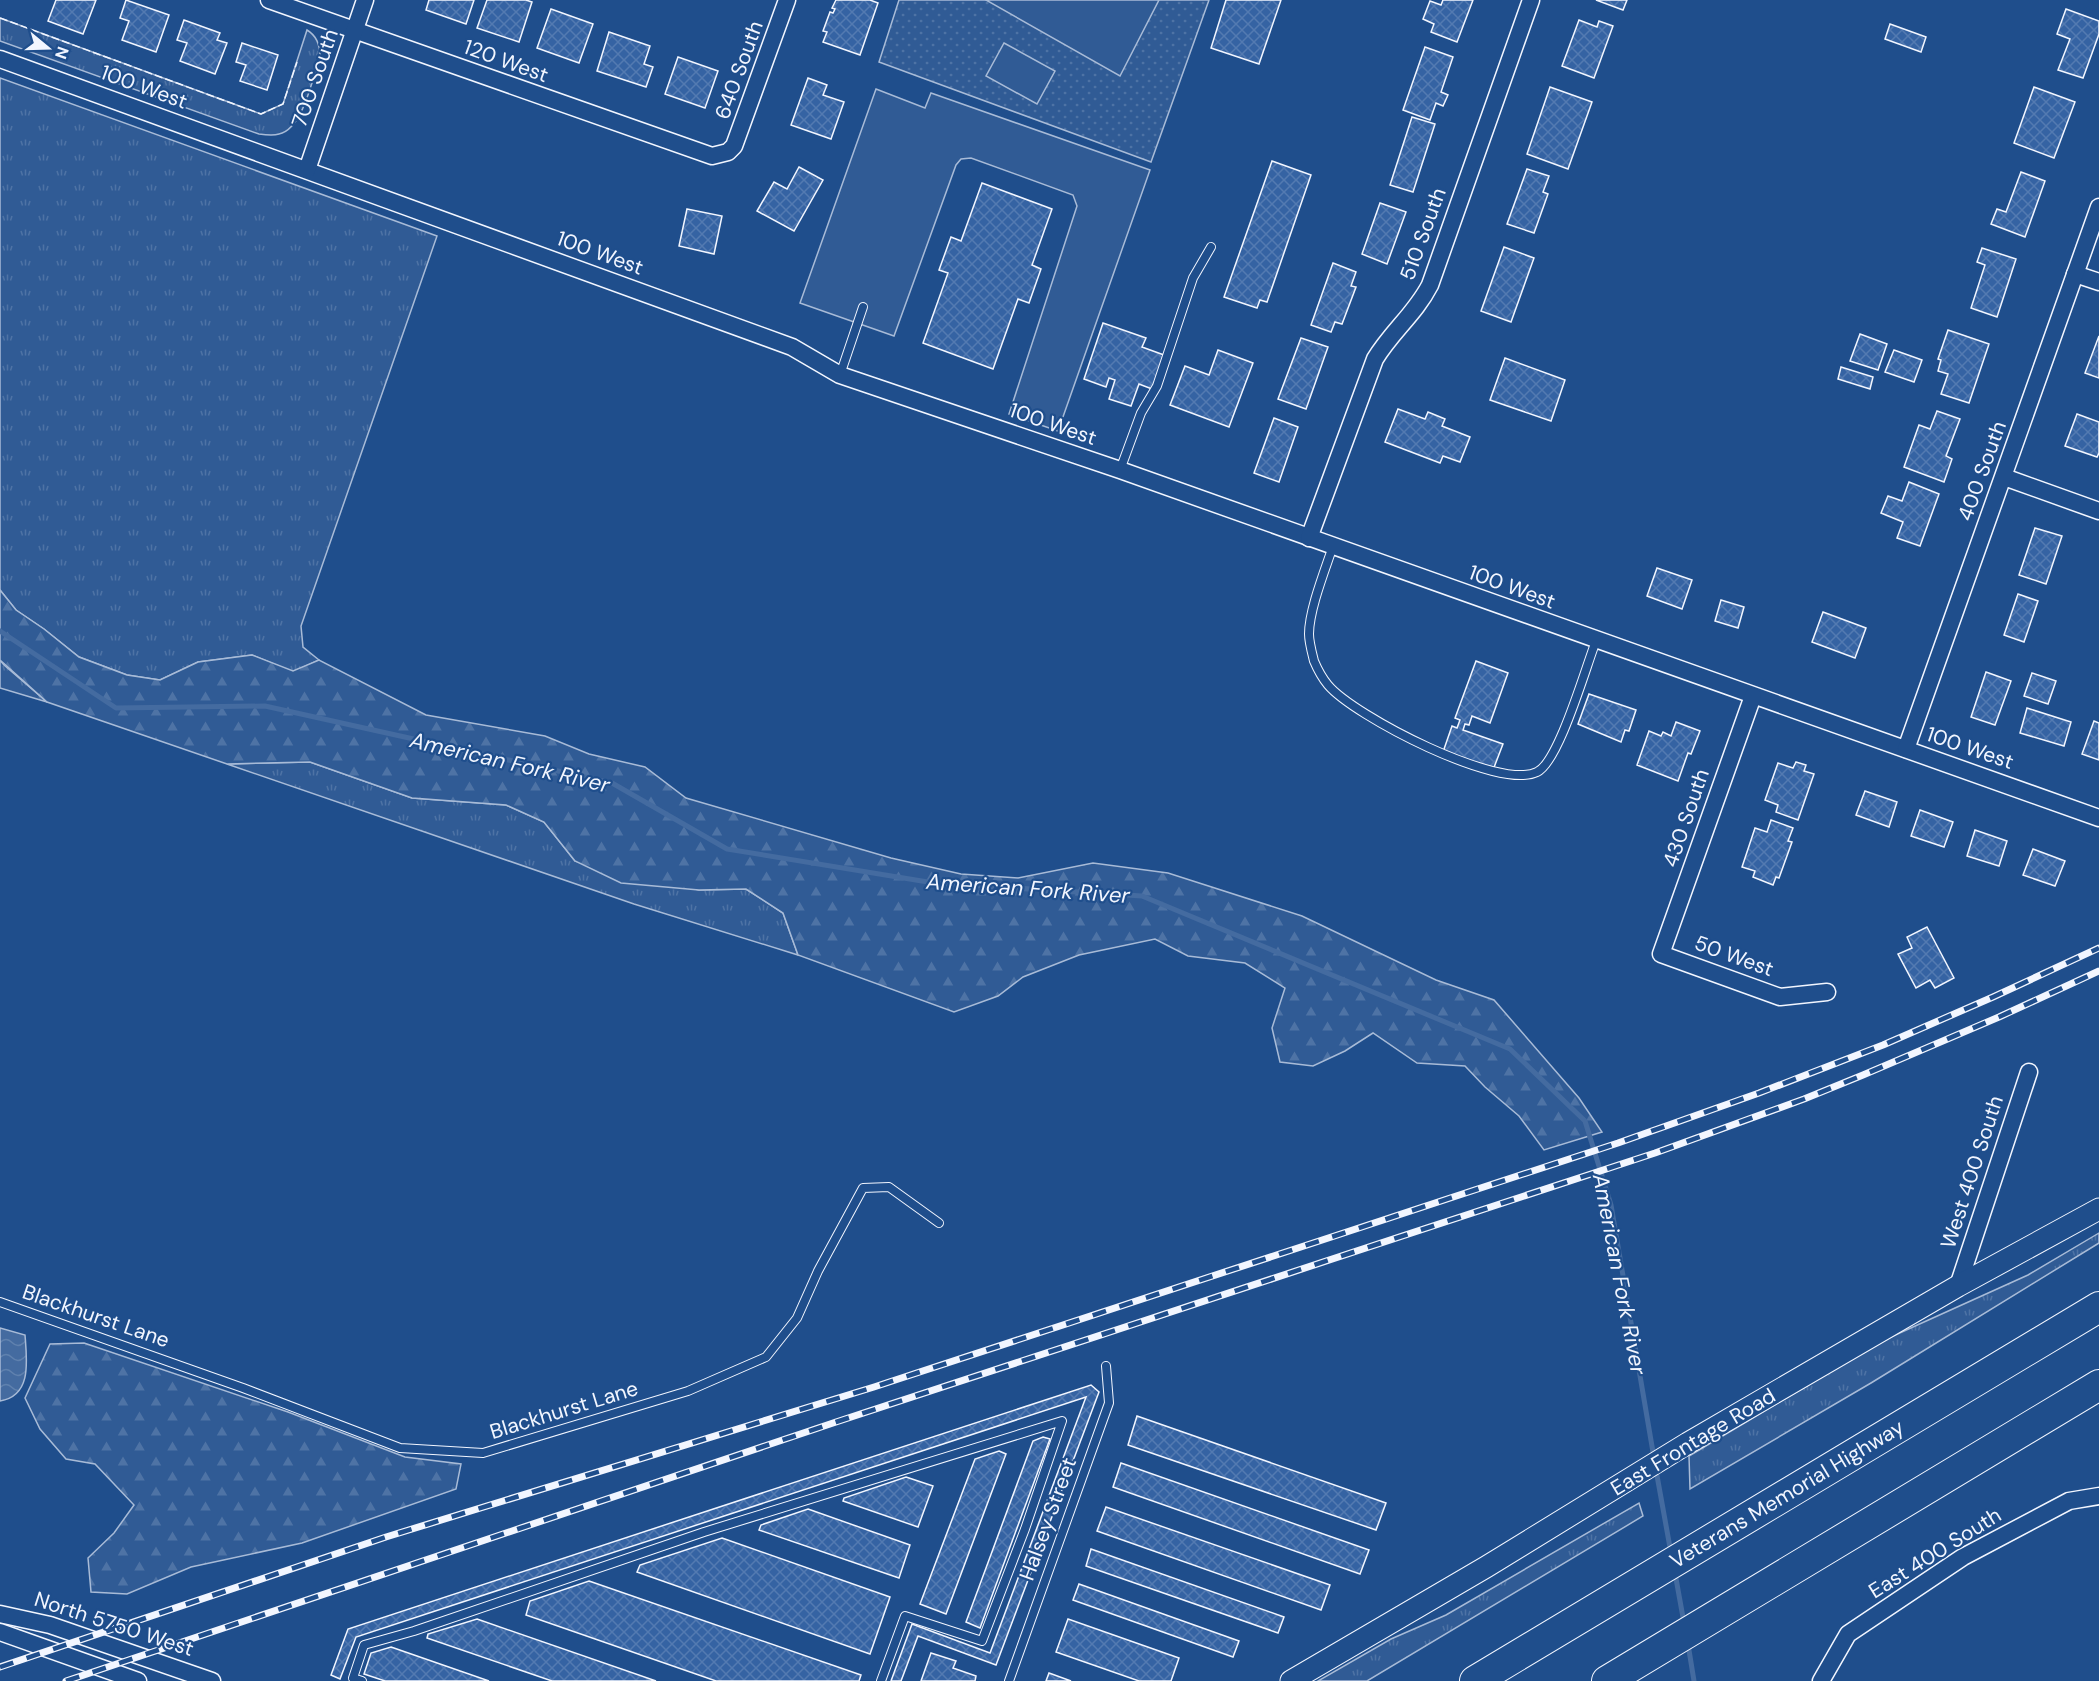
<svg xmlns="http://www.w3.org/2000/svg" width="2099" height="1681" viewBox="0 0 2099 1681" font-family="'DM Sans',sans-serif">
	<defs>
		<pattern id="grass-tufts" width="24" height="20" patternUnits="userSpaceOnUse" patternTransform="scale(1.5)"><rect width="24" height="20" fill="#305b95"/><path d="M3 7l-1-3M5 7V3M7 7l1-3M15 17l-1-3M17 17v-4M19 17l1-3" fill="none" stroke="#4e73a5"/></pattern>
		<pattern id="forest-firs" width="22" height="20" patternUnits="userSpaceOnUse" patternTransform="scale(1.5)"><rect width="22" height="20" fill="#305b95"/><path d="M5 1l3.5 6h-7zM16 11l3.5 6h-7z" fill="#4e73a5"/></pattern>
		<pattern id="park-dots" width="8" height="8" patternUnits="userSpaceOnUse" patternTransform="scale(1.5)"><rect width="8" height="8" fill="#305b95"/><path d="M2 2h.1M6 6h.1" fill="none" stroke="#4e73a5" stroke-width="1.8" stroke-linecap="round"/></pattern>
		<pattern id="water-waves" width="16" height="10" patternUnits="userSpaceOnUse" patternTransform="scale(1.5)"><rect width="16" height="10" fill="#446ba0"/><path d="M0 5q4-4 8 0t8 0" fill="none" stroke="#5f81ae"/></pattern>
		<pattern id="building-cross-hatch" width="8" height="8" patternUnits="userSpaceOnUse" patternTransform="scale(1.5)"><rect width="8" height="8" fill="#3563a3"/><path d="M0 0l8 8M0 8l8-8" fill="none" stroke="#537ab1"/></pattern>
	</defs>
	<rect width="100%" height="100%" fill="#1f4e8c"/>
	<!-- grass -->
	<g fill="url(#grass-tufts)" stroke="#a8bbd7" stroke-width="1.5">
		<path d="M0,18L261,114L283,104L307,30C317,36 320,45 320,56C313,77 303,129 279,134C273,136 266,135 259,134L0,41Z"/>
		<polygon points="0,78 437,236 301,626 303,647 319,660 293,672 252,655 198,662 160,680 127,675 79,657 44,629 16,610 0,590"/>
		<polygon points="0,660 4,665 47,702 0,688"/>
		<polygon points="310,762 412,798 506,805 544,822 575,861 699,890 746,889 783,913 798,955 634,904 227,764"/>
		<polygon points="2099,1233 2099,1243 1871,1383 1690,1489 1689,1456 1882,1341 2028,1275"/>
		<polygon points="1639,1503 1643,1516 1367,1681 1318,1681 1391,1639 1446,1615"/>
	</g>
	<!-- forest -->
	<g fill="url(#forest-firs)" stroke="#a8bbd7" stroke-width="1.5">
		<polygon points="0,590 16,610 44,629 79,657 127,675 160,680 198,662 252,655 293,671 319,660 426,715 545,736 589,754 645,767 686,798 891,858 961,874 1018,878 1093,863 1168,873 1302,916 1436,980 1494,1000 1579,1098 1602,1132 1544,1150 1519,1116 1485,1087 1465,1066 1417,1063 1373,1033 1345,1051 1313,1066 1280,1062 1272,1028 1285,988 1245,963 1188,956 1155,939 1079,955 1023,977 998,996 954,1012 798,955 783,913 746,889 699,890 621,883 575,861 544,822 506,805 412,798 310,762 227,764 47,702 0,660"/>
		<polygon points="84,1343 288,1412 405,1457 461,1464 456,1489 302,1543 191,1567 127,1594 91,1592 88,1558 114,1533 134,1505 95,1464 66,1459 40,1429 25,1398 50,1344"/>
	</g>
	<!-- park -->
	<polygon fill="url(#park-dots)" stroke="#a8bbd7" stroke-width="1.5" points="899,0 1209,0 1151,162 879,62"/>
	<!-- built -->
	<g fill="#305b95" stroke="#a8bbd7" stroke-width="1.5">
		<polygon points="986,0 1159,0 1120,76"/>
		<polygon points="1004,43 1055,71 1037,104 986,76"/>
		<polygon points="876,89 925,108 931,93 1150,170 1058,431 1009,414 1077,206 1073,195 971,158 961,159 956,165 894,336 800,303"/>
	</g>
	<!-- water -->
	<path fill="url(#water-waves)" stroke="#a8bbd7" stroke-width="1.5" d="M0,1328L25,1335C27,1361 32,1396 0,1401Z"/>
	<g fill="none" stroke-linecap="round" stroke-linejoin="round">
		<!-- stream -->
		<g stroke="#446ba0" stroke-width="5">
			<polyline points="0,631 116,708 265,706 612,783 727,849 934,883 1142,896 1510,1049 1585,1121 1611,1205 1654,1458"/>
			<polyline points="1656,1470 1671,1553"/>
			<polyline points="1675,1573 1684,1623"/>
			<polyline points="1688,1644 1694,1681"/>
		</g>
	</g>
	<!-- building -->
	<g fill="url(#building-cross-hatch)" stroke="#f2f6ff" stroke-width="1.5">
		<polygon points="56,0 96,0 83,34 48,21"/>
		<polygon points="126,0 169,15 156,52 122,40 129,21 120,18"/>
		<polygon points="429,0 474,0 466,24 426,10"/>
		<polygon points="487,0 526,0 532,2 519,42 477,28"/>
		<polygon points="836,0 870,0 878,3 860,55 823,42 827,32 823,31 830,12 833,13 835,9 832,8"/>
		<polygon points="1226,0 1281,0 1259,64 1211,48"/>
		<polygon points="1443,0 1473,0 1457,42 1431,32 1434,24 1423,19 1430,1 1441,5"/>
		<polygon points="1596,0 1627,0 1623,10"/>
		<polygon points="551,9 593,24 579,63 537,48"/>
		<polygon points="2066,9 2099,21 2099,34 2083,78 2058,70 2070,39 2057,34"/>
		<polygon points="184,20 220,33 217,40 227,43 215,74 180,61 187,43 177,40"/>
		<polygon points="1579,20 1597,27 1599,21 1613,26 1594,78 1562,66"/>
		<polygon points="1890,24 1926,37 1921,52 1885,39"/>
		<polygon points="609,32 650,46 644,64 653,67 646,87 597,71"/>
		<polygon points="242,43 278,55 267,90 240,81 246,65 236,62"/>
		<polygon points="1425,47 1453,57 1441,92 1448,95 1443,106 1436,103 1430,120 1403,110"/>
		<polygon points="678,57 718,71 705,108 665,94"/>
		<polygon points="808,78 827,85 823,95 844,102 831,139 791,125"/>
		<polygon points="1550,87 1592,102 1568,169 1527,154"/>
		<polygon points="2034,87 2075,102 2054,158 2014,143"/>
		<polygon points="1412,117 1435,124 1413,192 1390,185"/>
		<polygon points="1272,161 1311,175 1267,302 1260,300 1257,308 1224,297"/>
		<polygon points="799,167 823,180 794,231 757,211 774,182 787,189"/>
		<polygon points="1527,169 1549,176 1543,192 1548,194 1534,233 1507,224"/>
		<polygon points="2021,172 2045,181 2025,237 1991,224 1997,209 2006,212"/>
		<polygon points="982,183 1052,209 1032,265 1041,269 1029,303 1018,299 993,369 923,343 948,273 939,270 951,237 961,241"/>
		<polygon points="1380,203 1406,212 1387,264 1362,254"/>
		<polygon points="687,209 722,216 714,254 679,246"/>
		<polygon points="1504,247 1534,258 1511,322 1481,311"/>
		<polygon points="1982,248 2016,259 1997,317 1971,308 1985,265 1977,262"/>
		<polygon points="1333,263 1356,272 1351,286 1356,287 1342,324 1335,322 1331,332 1311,325"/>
		<polygon points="1103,323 1146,338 1142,347 1164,355 1152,389 1139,384 1131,406 1109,399 1115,380 1109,378 1106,387 1084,379"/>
		<polygon points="1948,330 1989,344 1969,403 1941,394 1948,374 1938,371 1941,360 1938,359"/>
		<polygon points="1860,334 1887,344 1878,370 1850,361"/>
		<polygon points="2099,336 2099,378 2085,373"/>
		<polygon points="1301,338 1328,347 1306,409 1278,399"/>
		<polygon points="1218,350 1253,363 1229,427 1170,405 1185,366 1209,375"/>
		<polygon points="1894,350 1922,360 1914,382 1885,372"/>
		<polygon points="1505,358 1565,380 1551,421 1490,400"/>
		<polygon points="1841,367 1873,377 1870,389 1838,379"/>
		<polygon points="1398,409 1425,419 1428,412 1445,419 1442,426 1470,437 1460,462 1443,456 1440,463 1385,442"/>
		<polygon points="1937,411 1960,419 1946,456 1952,459 1944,482 1904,467 1919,425 1930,429"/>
		<polygon points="2077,414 2099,422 2099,453 2097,457 2065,446"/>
		<polygon points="1274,418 1298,427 1279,482 1254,473"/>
		<polygon points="1909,482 1939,494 1920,546 1897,538 1903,522 1881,513 1888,496 1902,501"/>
		<polygon points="2035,528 2062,536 2046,584 2019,575"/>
		<polygon points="1657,568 1692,580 1682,609 1647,596"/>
		<polygon points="2018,594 2038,601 2024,642 2004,635"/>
		<polygon points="1721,600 1744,607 1738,628 1715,621"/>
		<polygon points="1823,612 1866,628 1855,658 1812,642"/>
		<polygon points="1476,661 1508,673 1490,723 1472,716 1469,725 1465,724 1463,730 1503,744 1493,770 1443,752 1452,726 1457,728 1460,720 1455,718"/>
		<polygon points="1986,672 2011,681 1995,725 1971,717"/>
		<polygon points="2032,673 2056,681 2048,704 2024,696"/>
		<polygon points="1589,694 1636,710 1629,731 1625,730 1621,742 1578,724"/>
		<polygon points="2027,708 2071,722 2064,746 2020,733"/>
		<polygon points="2094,721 2099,723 2099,760 2082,754"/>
		<polygon points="1676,722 1700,731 1691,754 1688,753 1678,781 1637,765 1649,731 1661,736 1663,732 1671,736"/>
		<polygon points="1796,762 1806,765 1804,771 1814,774 1798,820 1776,812 1778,805 1765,800 1778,763 1793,768"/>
		<polygon points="1865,791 1897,802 1889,827 1856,815"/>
		<polygon points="1920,810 1953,822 1944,847 1911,836"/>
		<polygon points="1771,820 1793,828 1788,841 1792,842 1779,878 1776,877 1773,885 1753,877 1755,871 1742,867 1755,828 1767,832"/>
		<polygon points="1975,830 2007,841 1999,866 1967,856"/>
		<polygon points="2033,849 2065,861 2055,886 2023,875"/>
		<polygon points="1927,927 1954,978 1935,988 1930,980 1916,988 1898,954 1912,948 1907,937"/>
		<polygon points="1091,1385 1099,1392 996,1665 918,1636 901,1681 891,1681 912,1624 990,1653 1086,1397 356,1637 340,1679 331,1675 348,1629"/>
		<polygon points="1137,1416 1386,1503 1376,1530 1128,1445"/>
		<polygon points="1043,1437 1050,1439 980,1628 966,1622 1033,1441"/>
		<polygon points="999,1451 1006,1454 946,1614 920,1604 975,1459"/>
		<polygon points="1121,1463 1369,1550 1360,1574 1113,1487"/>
		<polygon points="906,1477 933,1486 918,1527 843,1501 844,1498"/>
		<polygon points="1106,1507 1330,1585 1321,1610 1097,1531"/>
		<polygon points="808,1509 910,1545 899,1578 759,1530 761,1525"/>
		<polygon points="722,1538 890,1597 870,1654 637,1572 640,1565"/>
		<polygon points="1091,1549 1284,1617 1278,1633 1086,1566"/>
		<polygon points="589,1581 861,1675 859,1681 716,1681 526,1615 530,1601"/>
		<polygon points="1079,1584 1239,1641 1233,1657 1073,1600"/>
		<polygon points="477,1619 656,1681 552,1681 427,1638 428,1634"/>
		<polygon points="1068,1619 1179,1658 1171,1681 1139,1681 1056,1652"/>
		<polygon points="391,1647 489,1681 385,1681 364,1674 371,1653"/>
		<polygon points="931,1653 956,1661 953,1668 976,1676 975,1681 921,1681"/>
		<polygon points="1049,1673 1071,1681 1046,1681"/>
	</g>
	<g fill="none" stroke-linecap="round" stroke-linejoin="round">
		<defs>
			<g id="service">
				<polyline points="840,375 863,307"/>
				<polyline points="1120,470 1141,413 1157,386 1193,278 1211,247"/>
				<path d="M1333,546C1325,570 1309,610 1309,634C1309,642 1312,653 1314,661C1317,668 1323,679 1328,685C1354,716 1499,791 1537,772C1559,762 1586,666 1596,641"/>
				<polyline points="0,1302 243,1388 400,1448 483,1453 688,1391 766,1357 797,1318 818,1271 863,1188 889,1187 939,1223"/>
				<polyline points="362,1681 353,1678 364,1645 414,1631 704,1532 1062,1421 1025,1529 982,1641 905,1616 881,1681"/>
				<polyline points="1009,1681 1109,1403 1106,1366"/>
			</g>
			<g id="minor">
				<polyline points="269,0 712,156 728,152 734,146 787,0"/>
				<polyline points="0,59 792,347 840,375 1120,470 2099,818"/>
				<polyline points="307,170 365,0"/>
				<polyline points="2075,274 2099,282"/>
				<polyline points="2004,477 2099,511"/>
				<path d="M1309,538L1375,359C1392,331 1415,314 1430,285L1531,0"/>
				<polyline points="1753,696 1661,954 1780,997 1827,992"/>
				<polyline points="1906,749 2099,207"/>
				<polyline points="1958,1286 2029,1072"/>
				<polyline points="0,1614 50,1625 212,1681"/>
				<polyline points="0,1632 138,1681"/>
				<polyline points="1821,1681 1848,1634 1963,1557 2069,1501 2099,1496"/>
			</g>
			<polyline id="tertiary" points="1291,1681 1486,1567 1688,1443 1958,1286 2099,1209"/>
			<g id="motorway">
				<polyline points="1475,1681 2099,1307"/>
				<polyline points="1607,1681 2099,1385"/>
			</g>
		</defs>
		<!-- service casing -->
		<use href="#service" stroke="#f2f6ff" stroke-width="10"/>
		<!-- minor casing -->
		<use href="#minor" stroke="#f2f6ff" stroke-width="19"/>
		<!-- tertiary casing -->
		<use href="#tertiary" stroke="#f2f6ff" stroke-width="23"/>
		<!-- motorway casing -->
		<use href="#motorway" stroke="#f2f6ff" stroke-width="32"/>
		<!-- service -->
		<use href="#service" stroke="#1f4e8c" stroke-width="8"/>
		<!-- minor -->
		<use href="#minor" stroke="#1f4e8c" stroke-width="16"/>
		<!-- tertiary -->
		<use href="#tertiary" stroke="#1f4e8c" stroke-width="21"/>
		<!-- motorway -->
		<use href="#motorway" stroke="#1f4e8c" stroke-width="30"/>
		<defs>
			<g id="rail">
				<polyline points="0,1667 386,1537 874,1387 1618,1143 1759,1093 1883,1045 1993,997 2099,948"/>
				<polyline points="66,1681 836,1422 1655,1153 1804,1099 1863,1075 1999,1017 2099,971"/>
			</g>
		</defs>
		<!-- rail casing -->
		<use href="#rail" stroke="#f2f6ff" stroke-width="7"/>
		<!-- rail -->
		<use href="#rail" stroke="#1f4e8c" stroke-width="4.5" stroke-dasharray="14" stroke-linecap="butt"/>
		<!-- fence -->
		<polyline stroke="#f2f6ff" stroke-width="1.5" stroke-dasharray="8 3" stroke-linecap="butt" points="0,18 261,114 283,104 297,62"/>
	</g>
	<g text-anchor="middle" stroke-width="4.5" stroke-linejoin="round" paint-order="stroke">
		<!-- street labels -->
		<g font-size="21" fill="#f2f6ff" stroke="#1f4e8c">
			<text transform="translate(506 61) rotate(20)" y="7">120 West</text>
			<text transform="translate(739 70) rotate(-70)" y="7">640 South</text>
			<text transform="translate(315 78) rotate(-71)" y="7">700 South</text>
			<text transform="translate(144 87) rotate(20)" y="7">100 West</text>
			<text transform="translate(1423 234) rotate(-70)" y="7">510 South</text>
			<text transform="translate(600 253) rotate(20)" y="7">100 West</text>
			<text transform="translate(1053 424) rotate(19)" y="7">100 West</text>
			<text transform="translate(1982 471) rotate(-70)" y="7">400 South</text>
			<text transform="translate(1512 587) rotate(20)" y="7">100 West</text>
			<text transform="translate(1970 748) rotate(19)" y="7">100 West</text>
			<text transform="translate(1686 818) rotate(-71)" y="7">430 South</text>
			<text transform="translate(1734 956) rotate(20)" y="7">50 West</text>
			<text transform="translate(1972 1172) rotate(-72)" y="7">West 400 South</text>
			<text transform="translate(96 1316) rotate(19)" y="7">Blackhurst Lane</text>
			<text transform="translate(564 1410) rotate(-17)" y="7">Blackhurst Lane</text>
			<text transform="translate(1693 1442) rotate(-31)" y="7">East Frontage Road</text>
			<text transform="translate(1787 1494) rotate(-31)" y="7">Veterans Memorial Highway</text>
			<text transform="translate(1048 1519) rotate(-70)" y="7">Halsey Street</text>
			<text transform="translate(1935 1553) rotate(-32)" y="7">East 400 South</text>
			<text transform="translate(114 1624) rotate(18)" y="7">North 5750 West</text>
		</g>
		<!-- water labels -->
		<g font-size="22" font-style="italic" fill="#f2f6ff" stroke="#1f4e8c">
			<text transform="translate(510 762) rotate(13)" y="8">American Fork River</text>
			<text transform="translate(1028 888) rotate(4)" y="8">American Fork River</text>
			<text transform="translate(1620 1274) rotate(79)" y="8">American Fork River</text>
		</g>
	</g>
	<!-- north arrow -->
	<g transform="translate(48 48) rotate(109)" stroke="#1f4e8c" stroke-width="4.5" paint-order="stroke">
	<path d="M0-4.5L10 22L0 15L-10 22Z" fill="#f2f6ff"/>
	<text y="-9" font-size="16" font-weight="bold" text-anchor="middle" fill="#f2f6ff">N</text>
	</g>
</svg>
